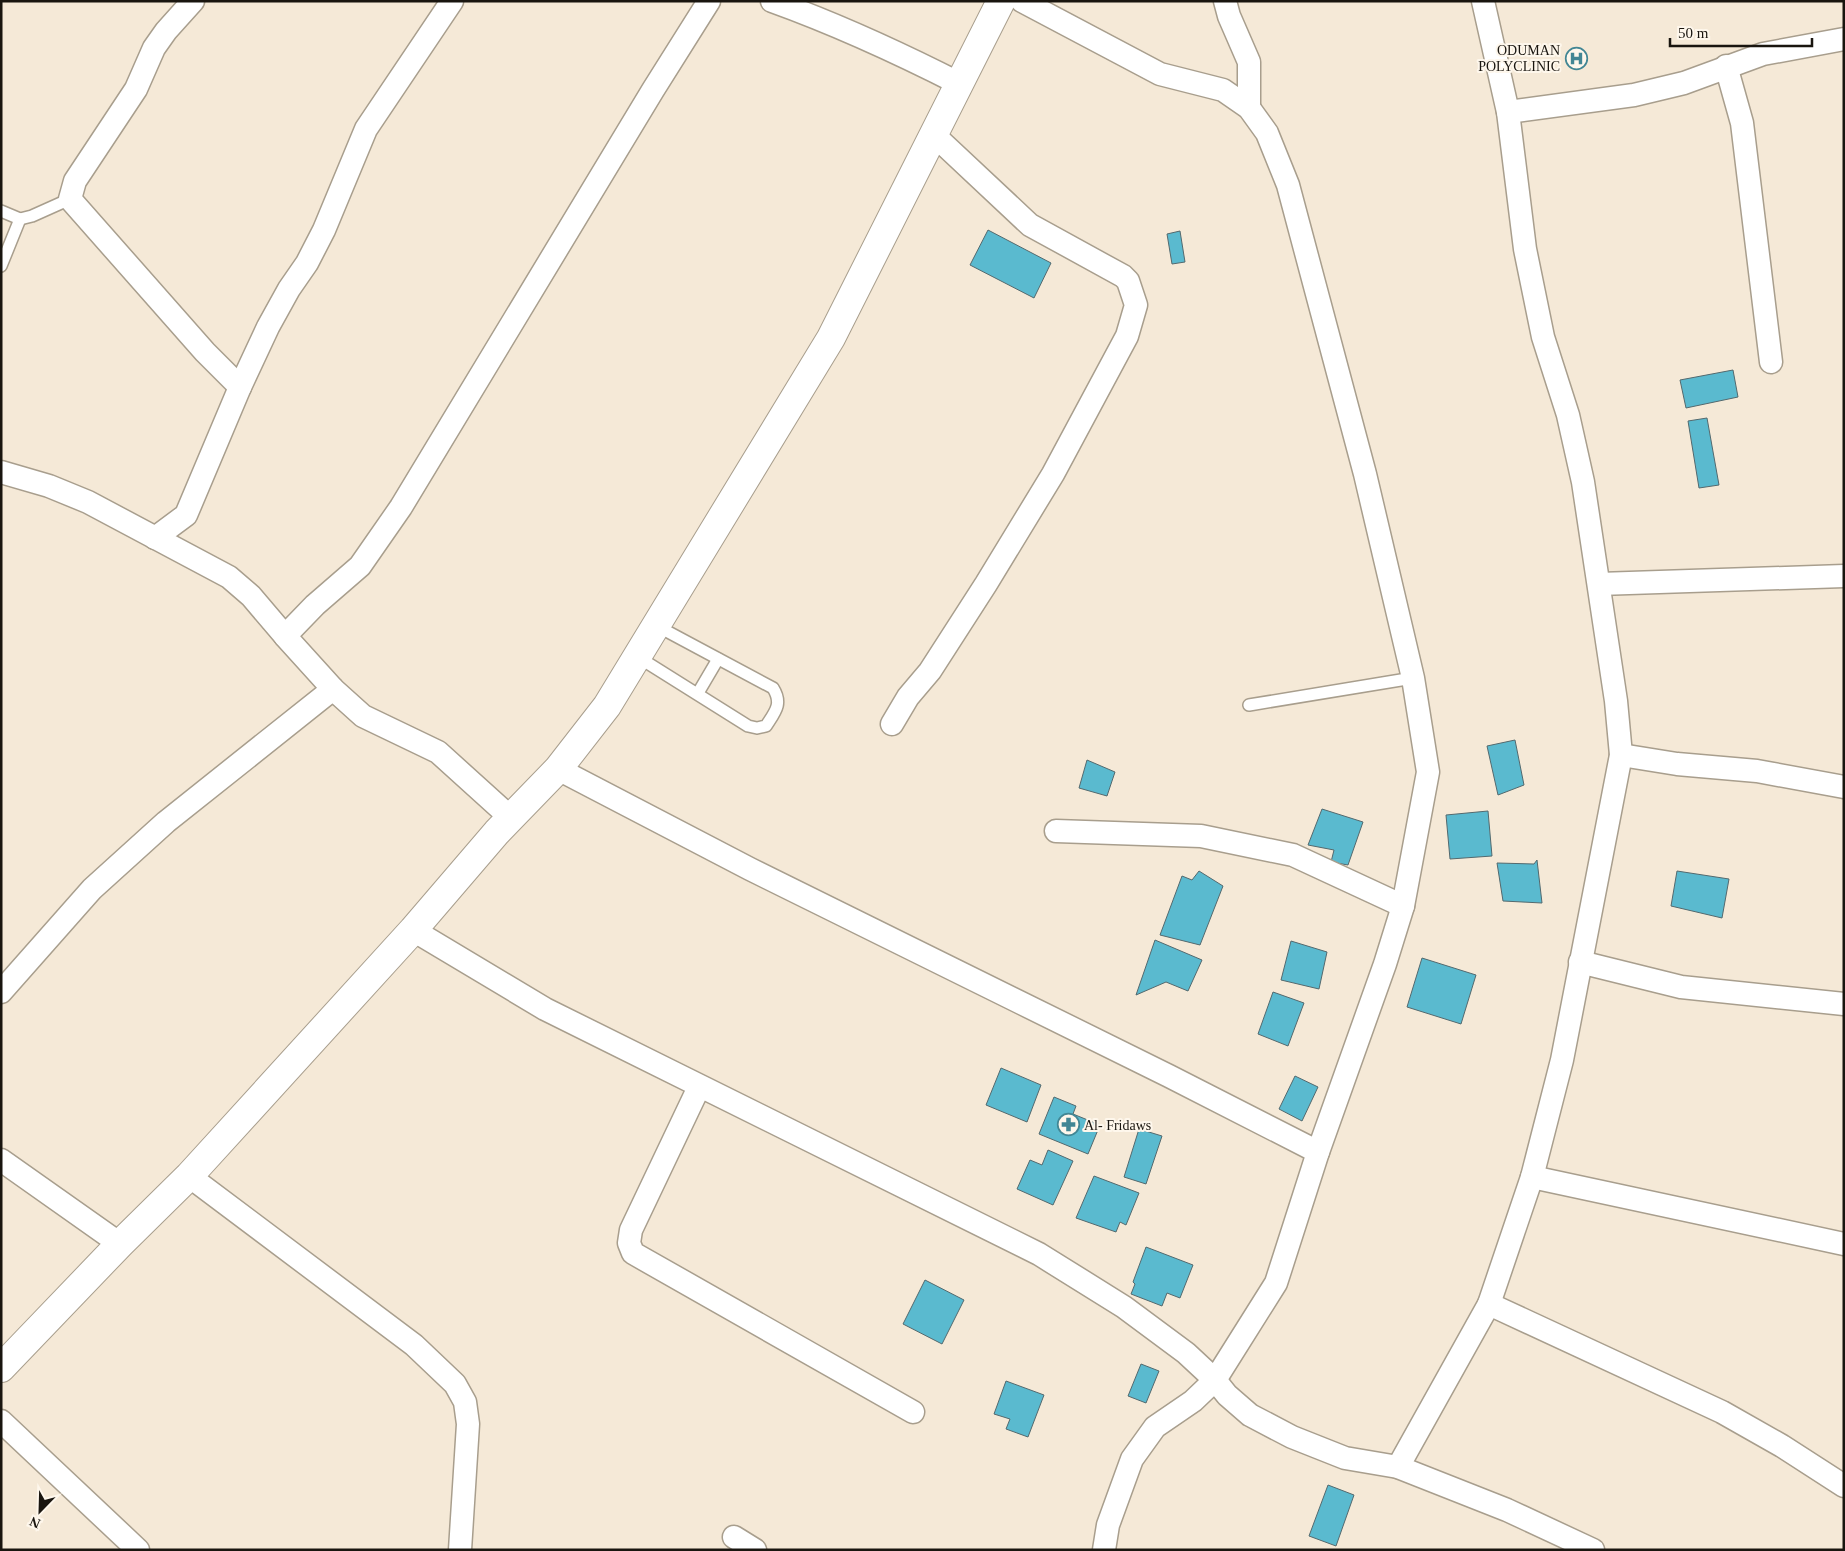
<svg xmlns="http://www.w3.org/2000/svg" width="1845" height="1551" viewBox="0 0 1845 1551" font-family="Georgia,serif">
	<rect width="100%" height="100%" fill="#f5e9d7"/>
	<!-- building -->
	<g fill="#5abacf" stroke="#53696e">
		<polygon points="988,230 1051,263 1034,298 970,265"/>
		<polygon points="1180,231 1185,262 1172,264 1167,234"/>
		<polygon points="1733,370 1738,397 1686,408 1680,380"/>
		<polygon points="1707,418 1719,485 1699,488 1688,421"/>
		<polygon points="1515,740 1524,785 1498,795 1487,746"/>
		<polygon points="1087,760 1115,772 1107,796 1079,788"/>
		<polygon points="1322,809 1363,822 1348,865 1331,862 1334,850 1308,845"/>
		<polygon points="1488,811 1492,856 1450,859 1446,815"/>
		<polygon points="1537,860 1542,903 1503,901 1497,863 1534,864"/>
		<polygon points="1199,871 1223,886 1200,945 1160,935 1182,876 1192,880"/>
		<polygon points="1677,871 1729,879 1722,918 1671,906"/>
		<polygon points="1155,940 1202,960 1188,991 1166,982 1136,995"/>
		<polygon points="1291,941 1327,952 1319,989 1281,980"/>
		<polygon points="1422,958 1476,975 1461,1024 1407,1007"/>
		<polygon points="1273,992 1304,1003 1288,1046 1258,1034"/>
		<polygon points="1001,1068 1041,1085 1027,1122 986,1105"/>
		<polygon points="1295,1076 1318,1087 1302,1121 1279,1109"/>
		<polygon points="1054,1097 1076,1106 1073,1114 1100,1125 1088,1154 1039,1134"/>
		<polygon points="1139,1129 1162,1136 1146,1184 1124,1177"/>
		<polygon points="1048,1150 1073,1161 1053,1205 1017,1189 1030,1160 1042,1165"/>
		<polygon points="1094,1176 1139,1193 1126,1225 1120,1222 1116,1232 1076,1218"/>
		<polygon points="1146,1247 1193,1265 1180,1298 1167,1293 1162,1306 1131,1294 1135,1284 1133,1282"/>
		<polygon points="925,1280 964,1300 942,1344 903,1324"/>
		<polygon points="1141,1364 1159,1371 1146,1403 1128,1396"/>
		<polygon points="1006,1381 1044,1395 1028,1437 1006,1429 1010,1419 994,1414"/>
		<polygon points="1328,1485 1354,1495 1336,1546 1309,1536"/>
	</g>
	<g fill="none" stroke-linecap="round" stroke-linejoin="round">
		<defs>
			<g id="lane">
				<polyline points="1,211 20,219 32,216 70,199"/>
				<polyline points="1,266 20,219"/>
				<path d="M638,657L748,726L757,728L766,726C775,712 783,704 773,688L657,626"/>
				<polyline points="698,693 718,659"/>
				<polyline points="1249,705 1413,678"/>
			</g>
			<g id="street">
				<polyline points="193,1 166,31 154,48 136,89 75,181 70,199 205,352 240,387"/>
				<path d="M772,1C836,24 899,53 960,84"/>
				<polyline points="1022,1 1160,74 1223,90 1249,108 1267,133 1288,185 1365,474 1413,678 1428,772 1403,906 1385,964 1318,1152 1276,1283 1215,1380 1193,1401 1155,1427 1132,1459 1108,1525 1104,1550"/>
				<polyline points="1225,1 1229,16 1249,62 1249,108"/>
				<polyline points="1726,66 1742,123 1771,362"/>
				<polyline points="1508,112 1634,95 1684,83 1763,54 1844,39"/>
				<polyline points="1,472 49,486 88,502 229,577 251,596 285,636 315,605 360,566 401,507 653,90 709,1"/>
				<polyline points="155,538 186,515 240,387 268,327 289,289 307,263 324,230 366,129 452,1"/>
				<polyline points="1599,584 1844,576"/>
				<polyline points="285,636 333,689 363,716 438,752 511,818"/>
				<polyline points="892,724 908,697 930,671 986,584 1053,474 1127,336 1136,305 1128,281 1123,276 1030,225 934,135"/>
				<polyline points="1621,755 1677,764 1757,771 1844,787"/>
				<polyline points="558,769 750,869 1169,1076 1318,1152"/>
				<polyline points="1056,831 1201,836 1293,855 1403,906"/>
				<polyline points="413,930 545,1009 1039,1254 1124,1307 1186,1353 1215,1380 1227,1395 1250,1415 1292,1437 1345,1458 1398,1467 1507,1510 1593,1550"/>
				<polyline points="1580,962 1681,987 1844,1004"/>
				<polyline points="1,992 92,889 166,822 333,689"/>
				<polyline points="699,1087 631,1230 629,1243 633,1253 913,1412"/>
				<polyline points="1,1160 120,1244"/>
				<polyline points="189,1176 414,1345 455,1384 465,1402 468,1424 460,1550"/>
				<polyline points="1532,1177 1844,1244"/>
				<polyline points="1489,1304 1722,1412 1782,1446 1844,1486"/>
				<polyline points="1,1421 138,1550"/>
				<polyline points="1398,1467 1489,1304 1532,1177 1562,1060 1621,755 1616,701 1583,482 1568,415 1543,337 1525,249 1508,112 1483,1"/>
				<polyline points="734,1537 755,1550"/>
			</g>
			<polyline id="secondary" points="1,1368 120,1244 189,1176 413,930 497,832 558,769 607,706 831,338 1001,1"/>
		</defs>
		<!-- lane casing -->
		<use href="#lane" stroke="#a89e8d" stroke-width="14"/>
		<!-- street casing -->
		<use href="#street" stroke="#a89e8d" stroke-width="25"/>
		<!-- secondary casing -->
		<use href="#secondary" stroke="#a89e8d" stroke-width="30"/>
		<!-- lane -->
		<use href="#lane" stroke="#fff" stroke-width="11"/>
		<!-- street -->
		<use href="#street" stroke="#fff" stroke-width="22"/>
		<!-- secondary -->
		<use href="#secondary" stroke="#fff" stroke-width="28"/>
	</g>
	<!-- icons -->
	<defs>
		<symbol id="hospital-ring" viewBox="-11 -11 22 22"><circle r="9.5" fill="#fef7ec" stroke="#428694" stroke-width="1.5"/><path d="M-5-5h3v3.5h4V-5h3V5h-3V1.5h-4V5h-3Z" fill="#428694"/></symbol>
		<symbol id="pharmacy-ring" viewBox="-11 -11 22 22"><circle r="9.5" fill="#fef7ec" stroke="#428694" stroke-width="1.5"/><path d="M-2-6h4v4h4v4h-4v4h-4v-4h-4v-4h4Z" fill="#428694"/></symbol>
	</defs>
	<g fill-rule="evenodd">
		<use href="#hospital-ring" x="1564" y="46" width="25" height="25"/>
		<use href="#pharmacy-ring" x="1056" y="1112" width="25" height="25"/>
	</g>
	<g text-anchor="middle" stroke-width="4" stroke-linejoin="round" paint-order="stroke">
		<!-- poi labels -->
		<g font-size="14" fill="#19150f" stroke="#fef7ec" text-anchor="end">
			<text x="1560" y="55">ODUMAN<tspan x="1560" dy="16">POLYCLINIC</tspan></text>
			<text x="1084" y="1130" text-anchor="start">Al- Fridaws</text>
		</g>
	</g>
	<!-- border -->
	<rect width="1845" height="1551" fill="none" stroke="#19150f" stroke-width="5"/>
	<!-- north arrow -->
	<g transform="translate(40 1511) rotate(203)" stroke="#fef7ec" stroke-width="4" paint-order="stroke">
	<path d="M0-4L9 19L0 12L-9 19Z" fill="#19150f"/>
	<text y="-8" font-size="14" font-weight="bold" text-anchor="middle" fill="#19150f">N</text>
	</g>
	<!-- scale -->
	<path d="M1670 38v8h142v-8" fill="none" stroke="#19150f" stroke-width="2.5"/>
	<text x="1678" y="38" font-size="15" fill="#19150f" stroke="#fef7ec" stroke-width="4" paint-order="stroke">50 m</text>
</svg>
